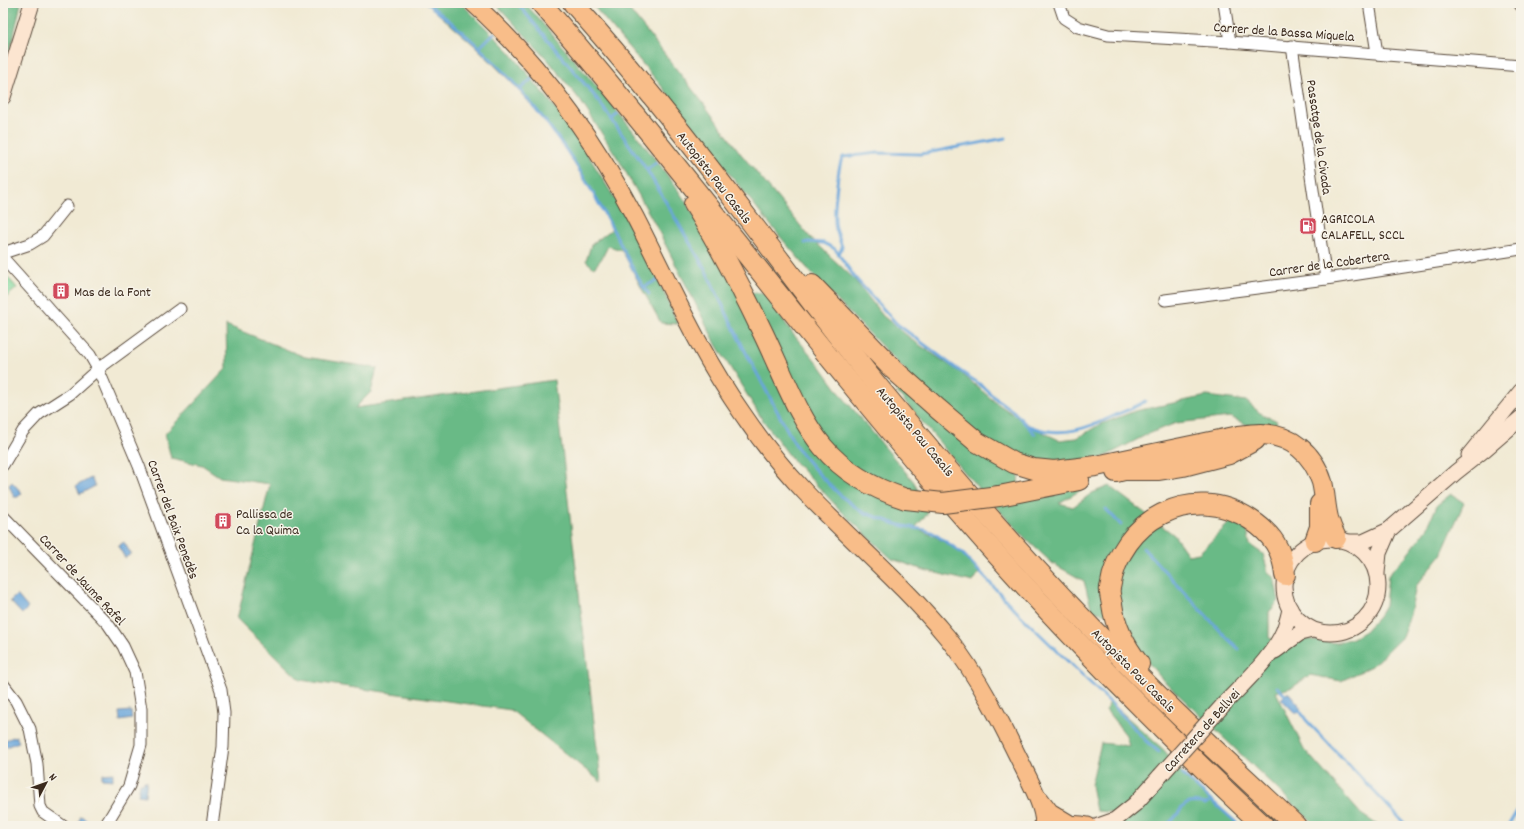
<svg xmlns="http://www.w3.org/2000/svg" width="1524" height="829" viewBox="0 0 1524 829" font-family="Dekko,sans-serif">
	<rect width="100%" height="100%" fill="#f7f3e8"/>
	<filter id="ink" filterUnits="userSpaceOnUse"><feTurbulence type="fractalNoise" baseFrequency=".025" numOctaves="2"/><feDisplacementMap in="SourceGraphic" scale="8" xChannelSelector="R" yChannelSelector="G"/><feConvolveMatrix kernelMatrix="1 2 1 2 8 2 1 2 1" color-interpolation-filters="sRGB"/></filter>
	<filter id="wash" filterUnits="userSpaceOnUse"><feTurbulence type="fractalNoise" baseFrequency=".012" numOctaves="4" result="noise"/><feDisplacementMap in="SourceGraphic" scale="16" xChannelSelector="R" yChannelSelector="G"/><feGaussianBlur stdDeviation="0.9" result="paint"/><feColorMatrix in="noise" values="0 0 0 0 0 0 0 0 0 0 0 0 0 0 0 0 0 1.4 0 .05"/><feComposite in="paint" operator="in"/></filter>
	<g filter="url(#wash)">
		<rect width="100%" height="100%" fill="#f1ead4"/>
		<!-- green -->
		<polygon fill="#82da9f" stroke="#5e825e" points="3,272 17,288 3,300"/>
		<!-- forest -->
		<g fill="#69ba86" stroke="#527252">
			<polygon points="3,3 21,3 13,39 3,68"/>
			<polygon points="426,3 460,3 465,7 509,51 571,127 621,209 653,268 678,324 661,323 642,289 622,250 608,246 602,258 594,268 586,261 591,245 612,229 600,204 551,127 512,83 474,45"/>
			<path d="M495,3H525C572,58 621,113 664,171C693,208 714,251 738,292L765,293L793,334L821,367L842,396L914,482L928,513L915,528L936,537L959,551L980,571L973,582L924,570L892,559L843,513L792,459L762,419L717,346L655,224L619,160L580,100L548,60Z"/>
			<polygon points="591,3 624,3 700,99 741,154 809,236 854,279 883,316 915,342 961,373 995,402 1030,426 1059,440 1077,438 1099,425 1135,411 1207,396 1246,401 1260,413 1277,421 1274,429 1254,428 1230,417 1176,423 1146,435 1102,458 1019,471 1018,484 1037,499 1073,486 1081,490 1059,503 1073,507 1092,493 1109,486 1174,535 1188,555 1199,553 1231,521 1246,524 1250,545 1263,554 1268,572 1274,577 1279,601 1269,612 1269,638 1291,646 1305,639 1336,643 1353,638 1365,631 1378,617 1385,605 1388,576 1392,570 1407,555 1427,529 1437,505 1451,494 1464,503 1441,555 1416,586 1410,615 1402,637 1372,666 1341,681 1310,675 1293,687 1276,692 1304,749 1361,814 1379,826 1316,826 1162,679 1142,655 1121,617 1092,611 1084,581 1052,563 1027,540 978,488 896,391 909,374 820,283 782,239 722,165 663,88"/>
			<polygon points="226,325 305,357 377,368 371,392 355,408 554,380 601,782 511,710 300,680 237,619 270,484 220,477 202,465 171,458 165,434 227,368"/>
			<polygon points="1110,702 1164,750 1187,779 1239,826 1120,826 1110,812 1096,811 1091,785 1101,743 1129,746 1126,735 1106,710"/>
		</g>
		<!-- water -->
		<g fill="#69a6db" stroke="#52687c">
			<polygon points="91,478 95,486 80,494 76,486"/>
			<polygon points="12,482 22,493 18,497 14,497 9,485"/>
			<polygon points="124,542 131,554 125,558 118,546"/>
			<polygon points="17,595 28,608 22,614 10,601"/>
			<polygon points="1287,693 1289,693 1301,707 1298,713 1295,713 1281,699"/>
			<polygon points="131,711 132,719 120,721 119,712"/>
			<polygon points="16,736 19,742 3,748 3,741"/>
			<polygon points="113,773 113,780 102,779 102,774"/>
			<polygon points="144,781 147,781 145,796 138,795 140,783 144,783"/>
			<polygon points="81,816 92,823 90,826 84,826 78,823"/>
		</g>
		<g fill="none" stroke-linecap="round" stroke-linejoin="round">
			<!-- stream -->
			<g stroke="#69a6db" stroke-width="3">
				<path d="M427,3C494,54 550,118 592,191C601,207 610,224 619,241C628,259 636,278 649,294"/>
				<polyline points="517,3 598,100 647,170 704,267 743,347 792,439 800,452 818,473 841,496 862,512 899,525 925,530 933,533 962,553 1018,613 1111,703 1146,741 1159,752"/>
				<polyline points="480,47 494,33"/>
				<polyline points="519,90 534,77"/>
				<polyline points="612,119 618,114"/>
				<polyline points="647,170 656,163"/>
				<polyline points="805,243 808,242 824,243 835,249 856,279 897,324 957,369 981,385 995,398 1014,412 1035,434"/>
				<path d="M839,254L842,247C840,241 838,235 836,229C833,218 837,167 843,157L878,153L921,154L1006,138"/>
				<polyline points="643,287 658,280"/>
				<path d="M1029,426C1061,439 1089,428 1118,414C1127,410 1137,407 1145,401"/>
				<polyline points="1106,509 1121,525"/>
				<polyline points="1143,548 1229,640 1239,649"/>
				<polyline points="1277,687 1287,697"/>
				<polyline points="1298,708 1306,720 1407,826"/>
				<polyline points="1182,774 1240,826"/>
				<path d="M1164,826C1185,816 1175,797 1206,804L1212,800"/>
				<polyline points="1508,826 1521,804"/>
			</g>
		</g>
	</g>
	<g filter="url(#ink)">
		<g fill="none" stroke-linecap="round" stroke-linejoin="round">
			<defs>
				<g id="street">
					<polyline points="1059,3 1064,18 1078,27 1108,35 1230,42 1521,66"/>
					<polyline points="1224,3 1230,42"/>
					<polyline points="1369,3 1377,53"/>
					<polyline points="1519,3 1521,6"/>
					<polyline points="1292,46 1326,279"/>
					<polyline points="3,253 30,244 43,236 67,206"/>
					<polyline points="3,258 90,355 98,369 139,466 221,690 224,713 223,747 212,826"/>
					<polyline points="1165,300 1326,279 1521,249"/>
					<polyline points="3,465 23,431 39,414 70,394 98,369 180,309"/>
					<polyline points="3,516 108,624 123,646 135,672 141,709 141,745 129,786 105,826"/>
					<polyline points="3,684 16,701 30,729 37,764 40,806 43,812 63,826"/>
				</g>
				<g id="secondary">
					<polyline points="3,97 32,3"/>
					<polyline points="1469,455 1521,391"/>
					<circle cx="1331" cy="586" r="47"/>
					<polyline points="1350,542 1363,542 1389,530 1456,472 1485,449 1521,418"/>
					<polyline points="1377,573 1379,553 1389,530"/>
					<polyline points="1275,651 1300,633 1312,630"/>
					<path d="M1225,703C1245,682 1278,652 1286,624C1288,619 1289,614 1290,609"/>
					<polyline points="1098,826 1115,820 1135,804 1160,776"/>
				</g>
				<g id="primary">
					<path d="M473,3C540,64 593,137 635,217C669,283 699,352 742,413C761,441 782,468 805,492C852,541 904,585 947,637C979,677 1002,724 1024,769C1030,782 1041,801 1043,816C1044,819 1043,823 1043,826"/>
					<polyline points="1040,799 1050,812 1070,824"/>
					<path d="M1063,826C1071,824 1079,824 1088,826"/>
				</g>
				<g id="highway">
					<path d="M541,3C657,136 762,278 875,413C960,517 1050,616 1145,711C1184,750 1223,789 1264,826"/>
					<path d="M573,3C634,72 692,144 747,217C793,277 837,337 885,395C960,486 1038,574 1121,658C1177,716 1237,770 1296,826"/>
					<path d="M694,204C720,246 742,289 763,333C801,412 812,469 906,499"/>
					<path d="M812,285L893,369L938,409L977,442L1014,463L1034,469L1054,471L1096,466L1239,436C1246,435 1254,434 1261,434C1291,435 1313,453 1322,482C1325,494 1325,506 1328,518C1330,525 1333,532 1336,538"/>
					<polyline points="1116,472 1124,470 1159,470 1183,466 1229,454 1255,440"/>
					<polyline points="999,496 1079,480"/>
					<polyline points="1315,541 1320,527 1320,504"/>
					<path d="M1139,664C1124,645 1115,627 1112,604C1111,599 1109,593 1110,588C1120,520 1192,481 1251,520C1272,534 1283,550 1285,575"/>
				</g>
			</defs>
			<!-- street casing -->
			<use href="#street" stroke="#564739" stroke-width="13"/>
			<!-- secondary casing -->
			<use href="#secondary" stroke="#564739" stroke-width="17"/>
			<!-- primary casing -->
			<use href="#primary" stroke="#564739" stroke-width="19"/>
			<!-- highway casing -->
			<use href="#highway" stroke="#564739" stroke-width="22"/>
			<!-- street -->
			<use href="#street" stroke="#fff" stroke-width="11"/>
			<!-- secondary -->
			<use href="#secondary" stroke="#fce5d0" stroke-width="15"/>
			<!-- primary -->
			<use href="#primary" stroke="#f8bd89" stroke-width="17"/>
			<!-- highway -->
			<use href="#highway" stroke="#f8bd89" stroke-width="20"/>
			<defs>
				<polyline id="secondary-bridge" points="1160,776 1225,703"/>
				<polyline id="highway-bridge" points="906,499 943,503 999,496"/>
			</defs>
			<!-- secondary-bridge casing -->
			<use href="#secondary-bridge" stroke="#564739" stroke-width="17" stroke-linecap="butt"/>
			<!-- highway-bridge casing -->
			<use href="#highway-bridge" stroke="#564739" stroke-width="22" stroke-linecap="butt"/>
			<!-- secondary-bridge -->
			<use href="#secondary-bridge" stroke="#fce5d0" stroke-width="15"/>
			<!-- highway-bridge -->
			<use href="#highway-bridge" stroke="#f8bd89" stroke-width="20"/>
		</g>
	</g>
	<!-- icons -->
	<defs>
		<symbol id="fuel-square" viewBox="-11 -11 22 22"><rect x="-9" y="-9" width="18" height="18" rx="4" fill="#d1495b" stroke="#f7f3e8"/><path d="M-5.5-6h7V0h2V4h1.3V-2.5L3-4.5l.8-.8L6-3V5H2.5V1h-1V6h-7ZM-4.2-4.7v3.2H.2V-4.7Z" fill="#fff"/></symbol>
		<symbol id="building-square" viewBox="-11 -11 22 22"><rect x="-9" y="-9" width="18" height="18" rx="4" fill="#d1495b" stroke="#f7f3e8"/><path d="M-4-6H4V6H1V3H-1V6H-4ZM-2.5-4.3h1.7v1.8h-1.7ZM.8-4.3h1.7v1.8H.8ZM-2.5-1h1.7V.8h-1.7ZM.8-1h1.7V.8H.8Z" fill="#fff"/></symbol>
	</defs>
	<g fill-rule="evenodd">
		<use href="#fuel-square" x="1298" y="216" width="20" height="20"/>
		<use href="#building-square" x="51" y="281" width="20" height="20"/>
		<use href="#building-square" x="213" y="511" width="20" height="20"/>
	</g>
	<g text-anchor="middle" stroke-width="3" stroke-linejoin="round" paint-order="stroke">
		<!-- street labels -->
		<g font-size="14" fill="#3b2a1e" stroke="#f7f3e8">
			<text transform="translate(1284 31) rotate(4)" y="5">Carrer de la Bassa Miquela</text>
			<text transform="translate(1320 137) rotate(82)" y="5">Passatge de la Civada</text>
			<text transform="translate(715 177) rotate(52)" y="5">Autopista Pau Casals</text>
			<text transform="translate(1329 263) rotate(-8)" y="5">Carrer de la Cobertera</text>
			<text transform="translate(916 431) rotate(50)" y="5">Autopista Pau Casals</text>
			<text transform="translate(174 519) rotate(70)" y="5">Carrer del Baix Penedès</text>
			<text transform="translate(83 579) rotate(47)" y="5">Carrer de Jaume Rafel</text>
			<text transform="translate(1134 670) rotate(45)" y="5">Autopista Pau Casals</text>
			<text transform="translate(1201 730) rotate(-48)" y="5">Carretera de Bellvei</text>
		</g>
		<!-- poi labels -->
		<g font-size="14" fill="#3b2a1e" stroke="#f7f3e8" text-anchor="start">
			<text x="1321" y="223">AGRICOLA<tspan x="1321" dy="16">CALAFELL, SCCL</tspan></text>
			<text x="74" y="296">Mas de la Font</text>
			<text x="236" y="518">Pallissa de<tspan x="236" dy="16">Ca la Quima</tspan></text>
		</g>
	</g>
	<!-- margin -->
	<rect width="1524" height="829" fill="none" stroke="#f7f3e8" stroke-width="16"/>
	<!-- north arrow -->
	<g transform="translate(46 783) rotate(49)" stroke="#f7f3e8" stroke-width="3" paint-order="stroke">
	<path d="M0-3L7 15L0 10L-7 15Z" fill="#3b2a1e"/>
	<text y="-6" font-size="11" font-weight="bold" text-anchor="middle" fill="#3b2a1e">N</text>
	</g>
</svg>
